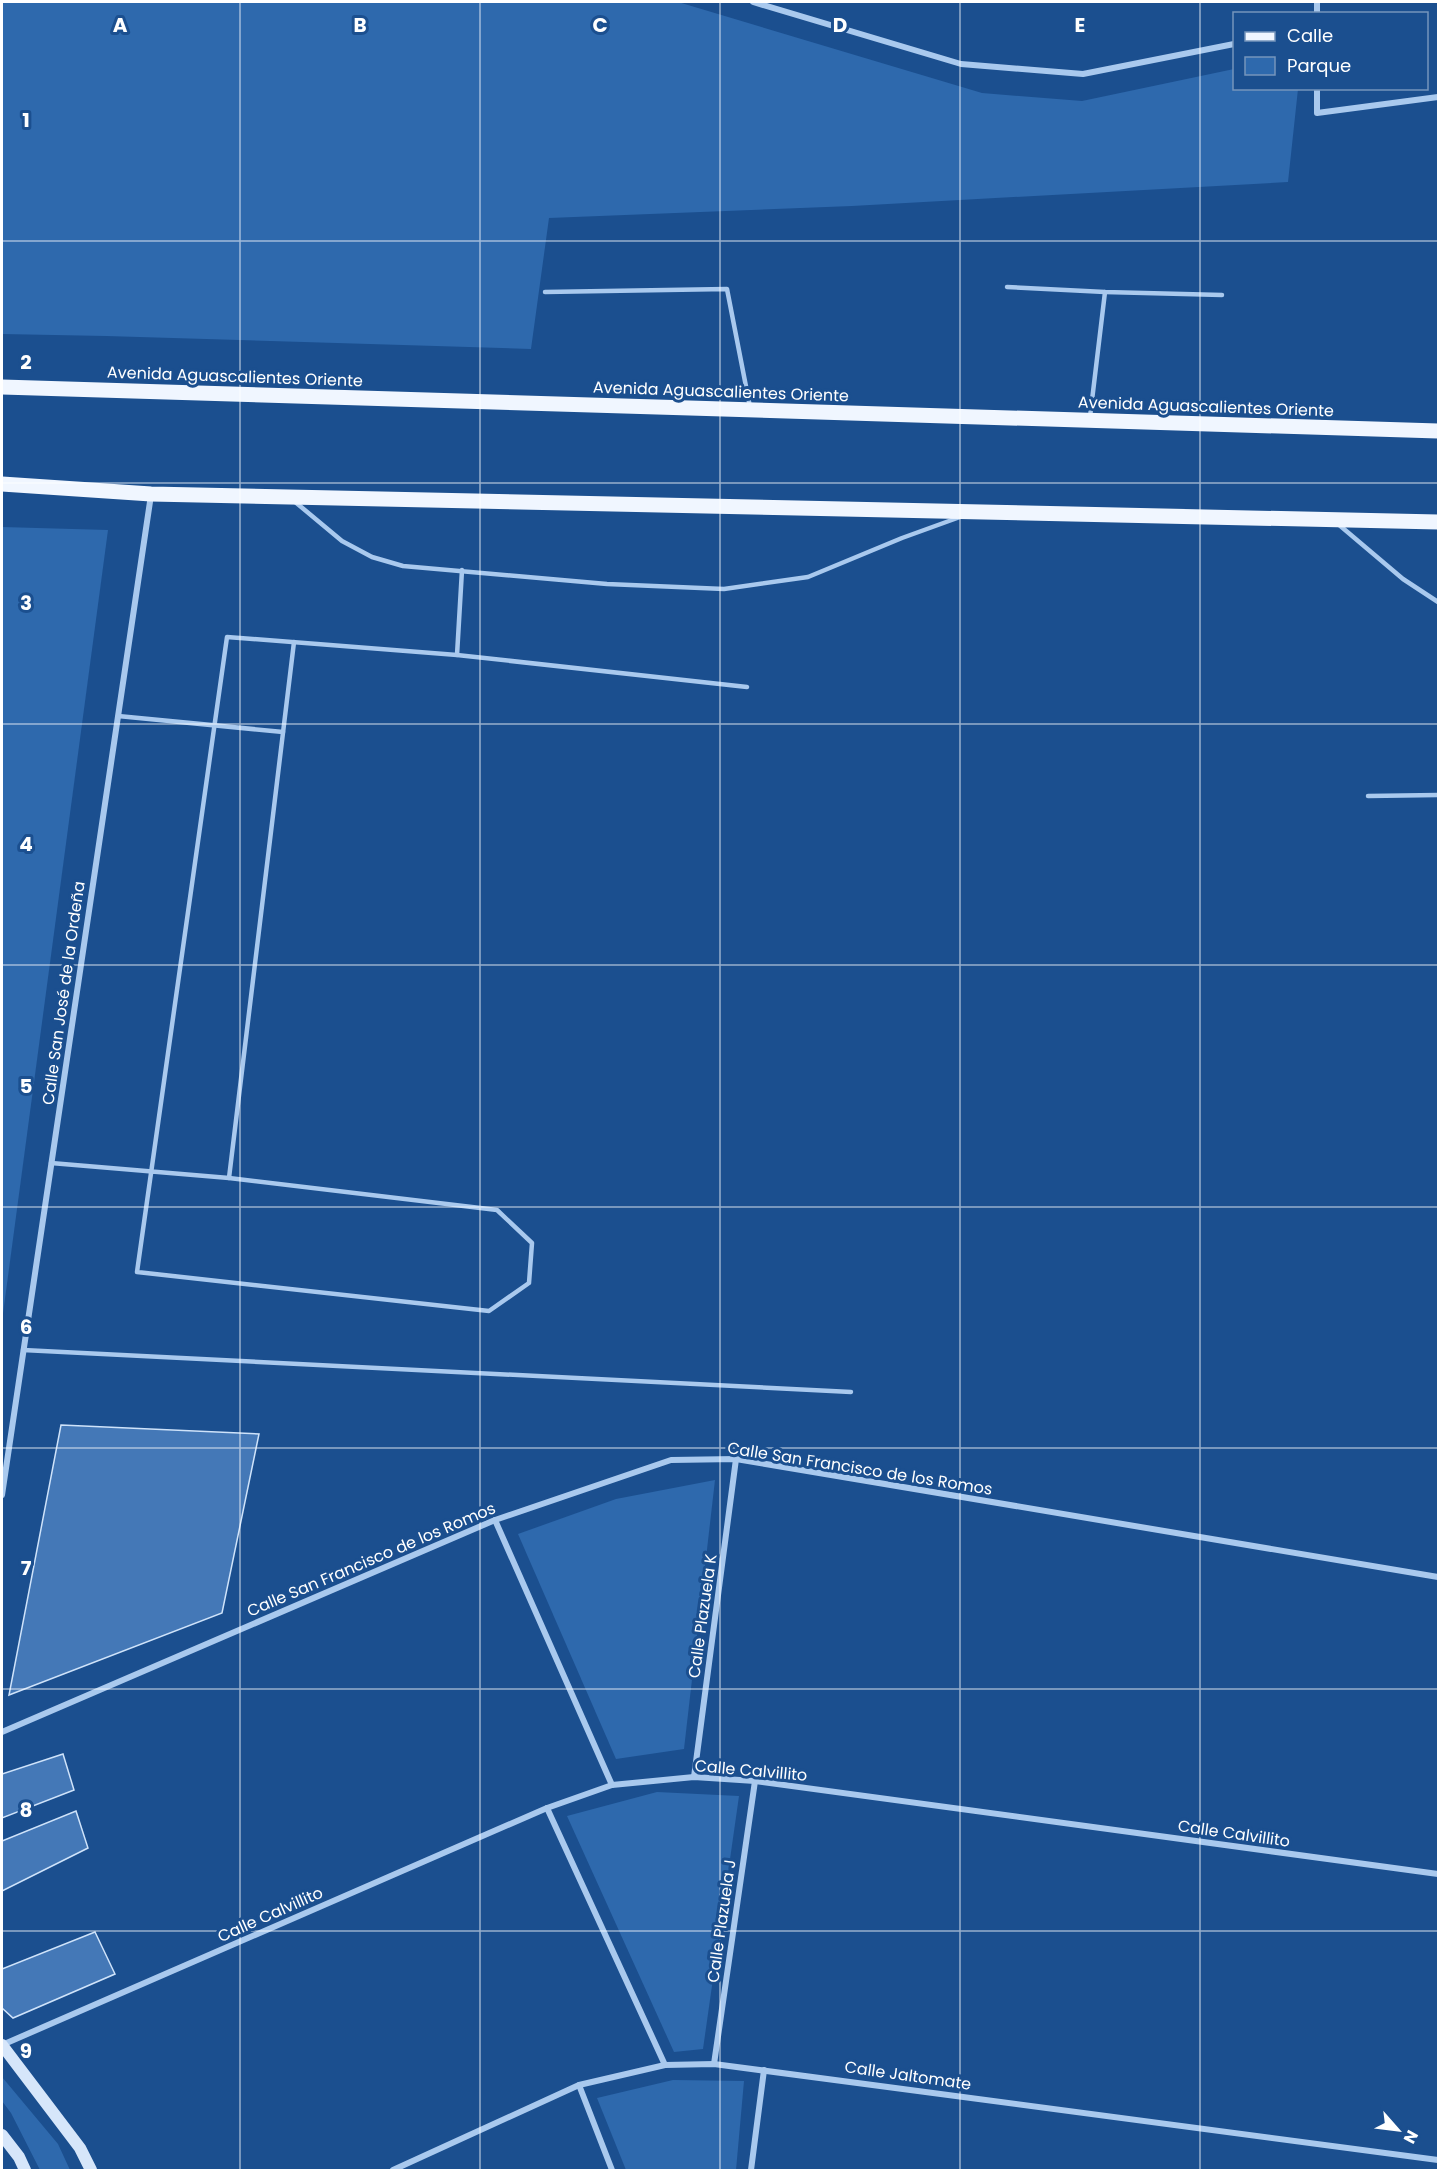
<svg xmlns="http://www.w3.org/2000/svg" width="1440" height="2172" viewBox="0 0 1440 2172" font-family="Poppins,sans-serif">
	<rect width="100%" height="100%" fill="#1b4f8f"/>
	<!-- green -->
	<g fill="#2e69ad">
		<polygon points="2,2 678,2 982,93 1082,101 1234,69 1234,88 1298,89 1288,182 852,206 549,218 531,349 106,336 2,334"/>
		<polygon points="2,527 108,530 2,1321"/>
		<polygon points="715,1480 684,1749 616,1759 518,1534 616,1499"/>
		<polygon points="657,1792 739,1796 703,2049 674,2052 567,1816"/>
		<polygon points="2,2077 58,2144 70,2170 40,2170 11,2113 2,2101"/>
		<polygon points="673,2080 744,2081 736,2170 626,2170 597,2098"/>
	</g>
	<!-- building -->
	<g fill="#4478b7" stroke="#cfe3fa" stroke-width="1.5">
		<polygon points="61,1425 259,1434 222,1613 9,1695"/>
		<polygon points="63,1754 74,1790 2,1818 2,1774"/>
		<polygon points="76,1811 88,1848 2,1891 2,1841"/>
		<polygon points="95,1932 115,1974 13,2018 2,2008 2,1969"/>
	</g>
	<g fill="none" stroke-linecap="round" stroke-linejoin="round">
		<!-- service -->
		<g stroke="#a9c9ee" stroke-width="4.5">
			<polyline points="1007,287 1105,292 1222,295"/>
			<polyline points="545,292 727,289 750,407"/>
			<polyline points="1090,417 1105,292"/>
			<polyline points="294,501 342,541 372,557 403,566 607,584 724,589 808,577 902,538 960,517"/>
			<polyline points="1338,524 1403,579 1438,602"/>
			<polyline points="457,655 462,570"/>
			<polyline points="118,716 283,732"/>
			<polyline points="1368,796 1438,795"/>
			<polyline points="51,1163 229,1178 497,1210 532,1243 529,1283 489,1311 137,1272 227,637 457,655 747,687"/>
			<polyline points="229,1178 294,642"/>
			<polyline points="23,1350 851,1392"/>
		</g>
		<!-- minor -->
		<g stroke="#a9c9ee" stroke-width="6">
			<polyline points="753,2 961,64 1083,74 1234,44"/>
			<polyline points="1317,14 1317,2"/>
			<polyline points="1317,88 1317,113 1438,97"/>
			<polyline points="2,1495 151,495"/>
			<polyline points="495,1520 612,1785"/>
			<polyline points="2,1732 495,1520 671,1460 736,1459 1438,1577"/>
			<polyline points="694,1777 736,1459"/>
			<polyline points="547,1808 665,2065"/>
			<polyline points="2,2045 547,1808 612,1785 694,1777 755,1781 1438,1874"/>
			<polyline points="714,2064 755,1781"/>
			<polyline points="579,2085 612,2170"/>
			<polyline points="393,2170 579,2085 665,2065 714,2064 1438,2160"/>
			<polyline points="751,2170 764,2070"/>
		</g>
		<!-- secondary -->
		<g stroke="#d6e6fa" stroke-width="12">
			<polyline points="2,2045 80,2148 91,2170"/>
			<polyline points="2,2135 19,2157 25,2170"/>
		</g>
		<!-- primary -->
		<g stroke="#f0f6ff" stroke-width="15">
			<polyline points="2,387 1438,431"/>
			<polyline points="2,484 151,494 1438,522"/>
		</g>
	</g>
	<!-- grid -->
	<path fill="none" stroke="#fff" stroke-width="1.5" stroke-opacity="0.55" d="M240,2V2170M480,2V2170M720,2V2170M960,2V2170M1200,2V2170M2,241H1438M2,483H1438M2,724H1438M2,965H1438M2,1207H1438M2,1448H1438M2,1689H1438M2,1931H1438"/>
	<g text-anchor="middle" stroke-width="6" stroke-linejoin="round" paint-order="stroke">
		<!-- street labels -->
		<g font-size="16" fill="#fff" stroke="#1b4f8f">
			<text transform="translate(235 376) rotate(2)" y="6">Avenida Aguascalientes Oriente</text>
			<text transform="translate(721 391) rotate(2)" y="6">Avenida Aguascalientes Oriente</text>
			<text transform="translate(1206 406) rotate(2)" y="6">Avenida Aguascalientes Oriente</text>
			<text transform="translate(63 993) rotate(-82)" y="6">Calle San José de la Ordeña</text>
			<text transform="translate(860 1468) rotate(9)" y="6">Calle San Francisco de los Romos</text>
			<text transform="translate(371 1559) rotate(-23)" y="6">Calle San Francisco de los Romos</text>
			<text transform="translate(702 1616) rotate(-82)" y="6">Calle Plazuela K</text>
			<text transform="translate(751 1770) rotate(5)" y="6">Calle Calvillito</text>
			<text transform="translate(1234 1833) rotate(8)" y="6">Calle Calvillito</text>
			<text transform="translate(270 1914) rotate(-24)" y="6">Calle Calvillito</text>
			<text transform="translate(721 1921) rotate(-82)" y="6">Calle Plazuela J</text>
			<text transform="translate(908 2075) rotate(8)" y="6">Calle Jaltomate</text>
		</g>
	</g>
	<g font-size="20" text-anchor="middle" font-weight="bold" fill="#fff" stroke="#1b4f8f" stroke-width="6" stroke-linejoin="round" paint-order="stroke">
		<text x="120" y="32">A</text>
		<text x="360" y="32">B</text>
		<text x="600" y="32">C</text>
		<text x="840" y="32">D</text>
		<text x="1080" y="32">E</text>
		<text x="26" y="127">1</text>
		<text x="26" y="369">2</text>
		<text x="26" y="610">3</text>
		<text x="26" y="851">4</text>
		<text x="26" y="1093">5</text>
		<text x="26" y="1334">6</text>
		<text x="26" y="1575">7</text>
		<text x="26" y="1817">8</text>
		<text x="26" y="2058">9</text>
	</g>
	<!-- border -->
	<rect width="1440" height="2172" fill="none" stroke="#ffffff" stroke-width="6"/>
	<!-- legend -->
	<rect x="1233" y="12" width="195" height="78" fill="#1b4f8f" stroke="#7695bc" stroke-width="1.5"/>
	<rect x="1245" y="32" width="30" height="9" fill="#f0f6ff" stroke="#7695bc" stroke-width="1.5"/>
	<text x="1287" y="42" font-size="18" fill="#ffffff">Calle</text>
	<rect x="1245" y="57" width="30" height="18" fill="#2e69ad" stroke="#7695bc" stroke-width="1.5"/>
	<text x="1287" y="72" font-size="18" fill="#ffffff">Parque</text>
	<!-- north arrow -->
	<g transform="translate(1398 2130) rotate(118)" stroke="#1b4f8f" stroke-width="4.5" paint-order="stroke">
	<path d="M0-4.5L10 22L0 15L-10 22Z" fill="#ffffff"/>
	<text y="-9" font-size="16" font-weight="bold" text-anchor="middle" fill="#ffffff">N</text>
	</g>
</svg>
